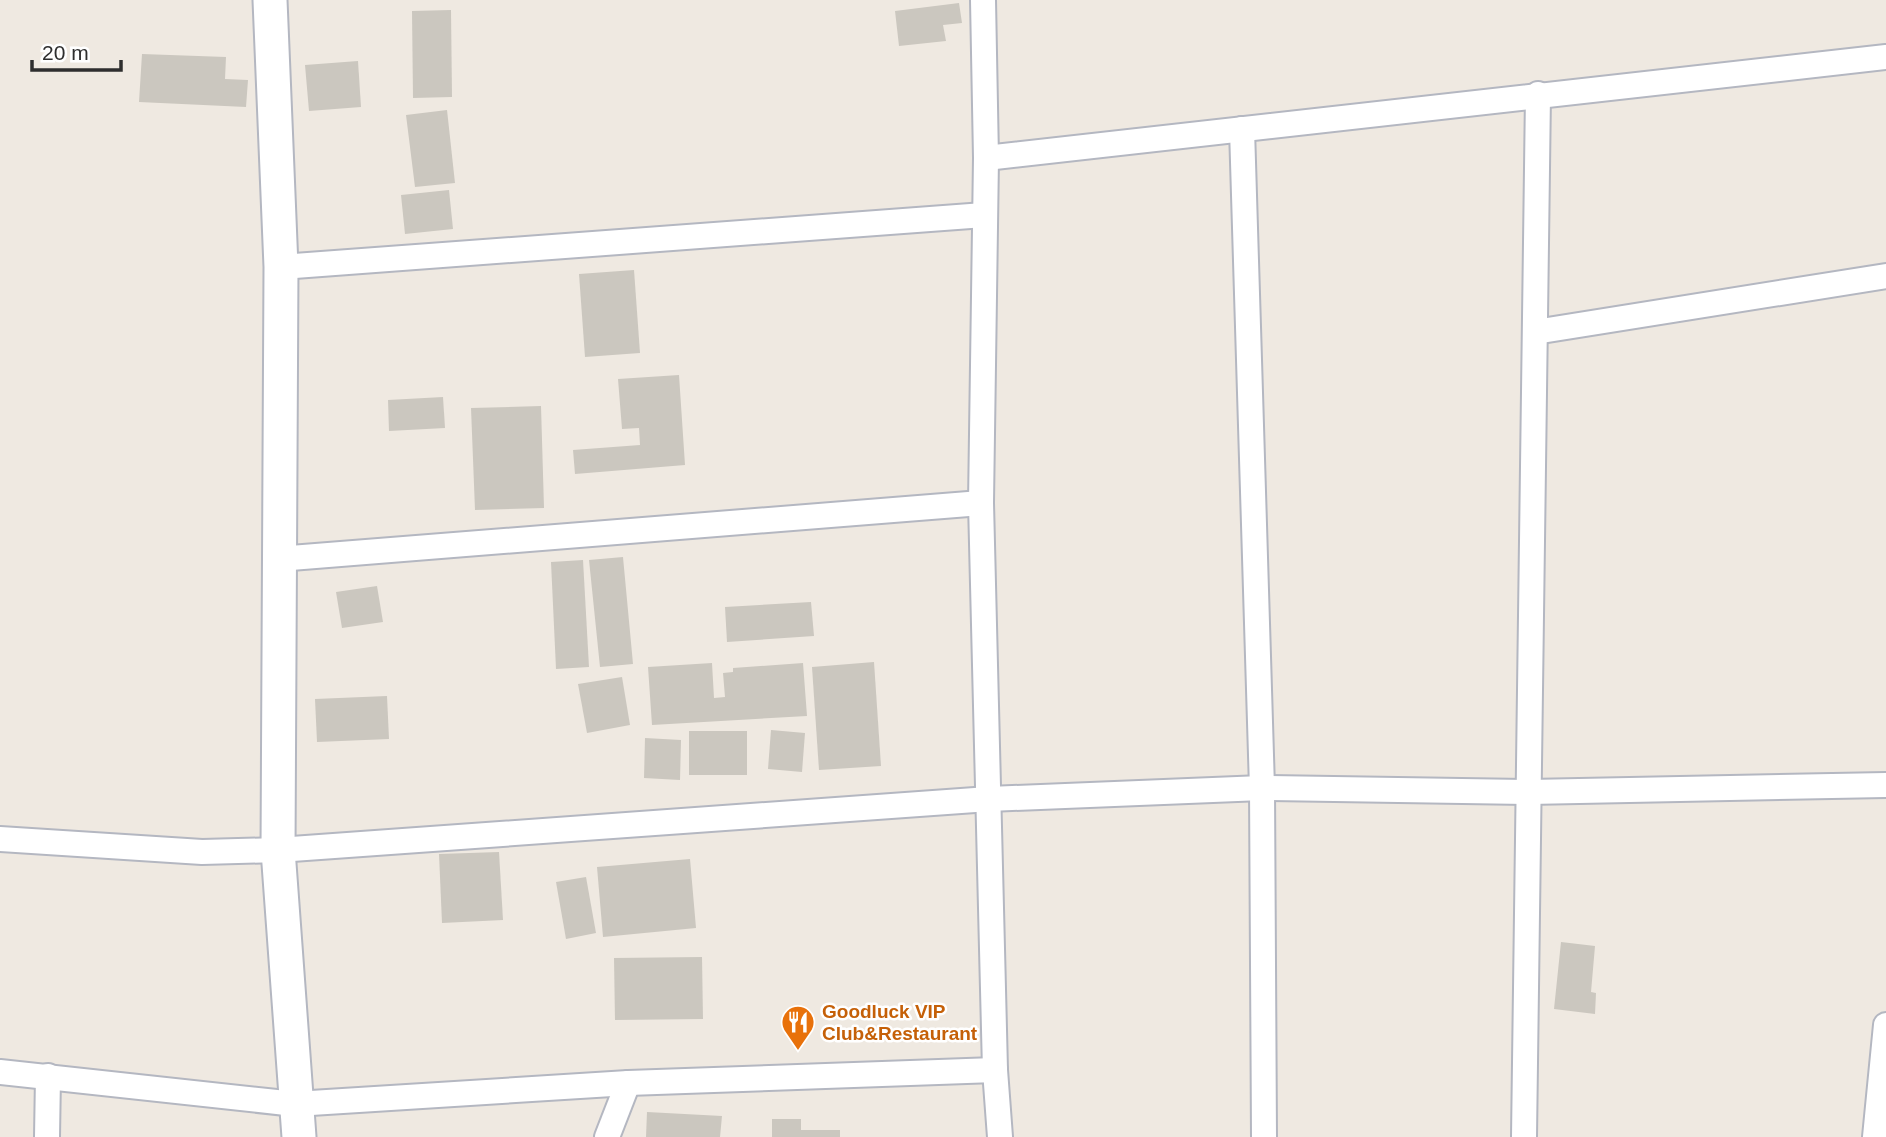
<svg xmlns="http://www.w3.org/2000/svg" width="1886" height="1137" viewBox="0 0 1886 1137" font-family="Arial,sans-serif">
	<rect width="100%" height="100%" fill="#efe9e1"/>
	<!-- building -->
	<g fill="#cbc7bf">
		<polygon points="959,3 962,23 943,25 946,41 899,46 895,11"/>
		<polygon points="451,10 452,97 413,98 412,11"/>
		<polygon points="142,54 226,57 225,79 248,80 246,107 139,102"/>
		<polygon points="358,61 361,107 309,111 305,65"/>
		<polygon points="447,110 455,183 415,187 406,115"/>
		<polygon points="449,190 453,229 405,234 401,195"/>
		<polygon points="634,270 640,353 585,357 579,274"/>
		<polygon points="679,375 685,465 575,474 573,450 640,445 639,428 622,429 618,379"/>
		<polygon points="443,397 445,428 389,431 388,400"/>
		<polygon points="541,406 544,508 475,510 471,408"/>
		<polygon points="623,557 633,664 600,667 589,560"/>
		<polygon points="583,560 589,667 556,669 551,562"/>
		<polygon points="377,586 383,622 342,628 336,592"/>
		<polygon points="811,602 814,636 727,642 725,607"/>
		<polygon points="874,662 881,766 819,770 812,667"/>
		<polygon points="712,663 714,698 725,697 723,673 733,672 733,668 803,663 807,716 652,725 648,667"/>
		<polygon points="622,677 630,725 587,733 578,684"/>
		<polygon points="387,696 389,739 317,742 315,699"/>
		<polygon points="771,730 805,733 802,772 768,769"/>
		<rect x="689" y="731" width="58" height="44"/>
		<polygon points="645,738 681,740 680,780 644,778"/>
		<polygon points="499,852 503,920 442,923 439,854"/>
		<polygon points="690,859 696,928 603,937 597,867"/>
		<polygon points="586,877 596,933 566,939 556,882"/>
		<polygon points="1561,942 1595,946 1591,992 1596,993 1595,1014 1554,1009"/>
		<polygon points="702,957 703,1019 615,1020 614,958"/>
		<polygon points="647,1112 722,1116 720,1137 646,1137"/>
		<polygon points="772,1119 801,1119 801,1130 840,1130 840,1137 772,1137"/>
	</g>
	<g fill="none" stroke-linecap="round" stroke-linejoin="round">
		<defs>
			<g id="minor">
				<polyline points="983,0 986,158 981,503 995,1070 1000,1137"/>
				<polyline points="1242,129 1262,788 1264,1137"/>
				<polyline points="986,158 1886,57"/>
				<polyline points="281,267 984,215"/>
				<polyline points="1535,332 1886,276"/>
				<polyline points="278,559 981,503"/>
				<polyline points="0,839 202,852 278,850 989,799 1262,788 1529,792 1886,785"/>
				<polyline points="0,1072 295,1104 628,1083 995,1070"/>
				<polyline points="47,1137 48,1076"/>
				<polyline points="607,1137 628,1083"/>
				<polyline points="1524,1137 1538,94"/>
				<polyline points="1875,1137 1886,1025"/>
			</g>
			<polyline id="secondary" points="270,0 281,267 278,850 299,1137"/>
		</defs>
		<!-- minor casing -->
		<use href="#minor" stroke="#b4b7c1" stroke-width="28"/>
		<!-- secondary casing -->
		<use href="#secondary" stroke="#b4b7c1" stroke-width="37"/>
		<!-- minor -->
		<use href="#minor" stroke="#fff" stroke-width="24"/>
		<!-- secondary -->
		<use href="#secondary" stroke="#fff" stroke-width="33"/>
	</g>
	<!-- icons -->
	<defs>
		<symbol id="restaurant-pin" viewBox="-11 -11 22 30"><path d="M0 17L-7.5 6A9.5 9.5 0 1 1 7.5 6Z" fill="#e8710a" stroke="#fff"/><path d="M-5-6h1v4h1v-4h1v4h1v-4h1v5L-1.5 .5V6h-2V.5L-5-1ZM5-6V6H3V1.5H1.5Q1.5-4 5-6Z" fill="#fff"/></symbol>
	</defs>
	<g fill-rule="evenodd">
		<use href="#restaurant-pin" x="779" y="1003" width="38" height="52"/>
	</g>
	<g text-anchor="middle" stroke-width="5" stroke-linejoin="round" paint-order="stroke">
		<!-- food labels -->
		<g font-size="19" font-weight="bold" fill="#c56008" stroke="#fff" text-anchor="start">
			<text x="822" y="1018">Goodluck VIP<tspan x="822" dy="22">Club&amp;Restaurant</tspan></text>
		</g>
	</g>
	<!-- scale -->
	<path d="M32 60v10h89v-10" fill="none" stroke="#2e2e2e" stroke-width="3.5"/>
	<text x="42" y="60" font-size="21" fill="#2e2e2e" stroke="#ffffff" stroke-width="5" paint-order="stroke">20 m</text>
</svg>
